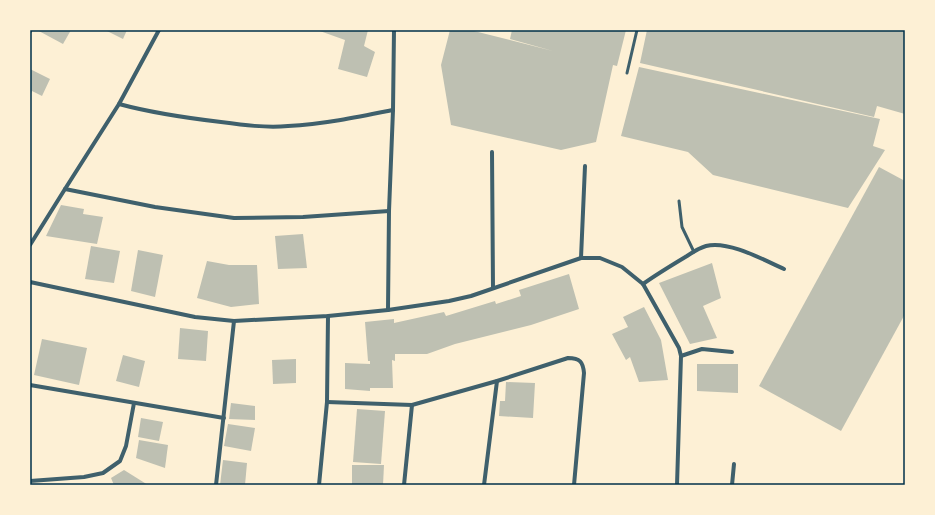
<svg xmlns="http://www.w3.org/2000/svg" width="935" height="515" viewBox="0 0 935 515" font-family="Karla,sans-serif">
	<rect width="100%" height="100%" fill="#fdf0d5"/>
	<!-- building -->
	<g fill="#bec0b2">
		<polygon points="37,30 71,30 63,44"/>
		<polygon points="105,30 127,30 123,39"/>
		<polygon points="317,30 368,30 364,46 375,52 367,77 338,69 345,40"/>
		<polygon points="450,30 470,30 553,51 510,39 512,30 626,30 617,66 613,65 596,142 561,150 451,125 441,65"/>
		<polygon points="647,30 905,30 905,114 877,106 874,117 640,63"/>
		<polygon points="639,67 880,119 873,146 885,150 848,208 713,175 688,152 621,136"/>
		<polygon points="30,69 50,79 42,96 32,91 30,96"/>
		<polygon points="879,167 905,181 905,314 841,431 759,386"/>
		<polygon points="61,205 84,209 83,214 103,217 97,244 46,236"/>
		<polygon points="303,234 307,268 278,269 275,236"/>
		<polygon points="91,246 120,251 114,283 85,279"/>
		<polygon points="138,250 163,255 155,297 131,291"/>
		<polygon points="207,261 229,265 257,265 259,304 231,307 197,298"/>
		<polygon points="712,263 721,298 703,306 717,338 690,344 659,283"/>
		<polygon points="569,274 579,309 531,325 455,344 427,354 395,354 395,361 392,360 393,388 370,388 370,391 345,389 345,363 370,364 370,361 368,361 365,322 394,319 394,323 444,312 446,316 495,301 496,304 521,296 519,290"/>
		<polygon points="644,307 661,340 668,380 639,382 630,357 626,360 612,334 628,327 623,317"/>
		<polygon points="180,328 208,331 206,361 178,359"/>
		<polygon points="42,339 87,348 79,385 34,375"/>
		<polygon points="123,355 145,361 139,387 116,381"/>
		<polygon points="296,359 296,383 273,384 272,360"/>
		<polygon points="697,364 738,364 738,393 697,391"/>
		<polygon points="506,382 535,383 533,418 499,416 500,401 505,401"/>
		<polygon points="231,403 255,406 255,420 229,419"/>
		<polygon points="357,409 385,411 381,464 353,462"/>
		<polygon points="141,418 163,422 159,441 138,437"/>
		<polygon points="228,424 255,428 251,451 224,446"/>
		<polygon points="139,440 168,445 165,468 136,458"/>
		<polygon points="223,460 247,463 245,485 220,485"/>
		<polygon points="352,465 384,465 383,485 352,485"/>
		<polygon points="124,470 148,485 114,485 111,478"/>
	</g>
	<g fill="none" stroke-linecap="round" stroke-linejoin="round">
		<!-- service -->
		<g stroke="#3f606c" stroke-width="3">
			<polyline points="627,73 637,30"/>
			<polyline points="679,201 682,227 694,252"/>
		</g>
		<!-- minor -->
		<g stroke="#3f606c" stroke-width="4">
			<polyline points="30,31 30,30"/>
			<path d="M119,104C152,113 187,118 221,122C243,125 266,128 288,126C324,124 358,117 393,110"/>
			<polyline points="492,152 493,288"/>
			<polyline points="65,189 155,207 234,218 303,217 389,211"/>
			<polyline points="30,245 65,189 119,104 159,30"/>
			<polyline points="581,258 585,166"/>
			<polyline points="30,282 195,317 234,321 328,316 388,310 449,301 471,296 581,258 600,258 622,267 643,284 679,348 681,356 677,485"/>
			<path d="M643,284C657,274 672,265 687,256C693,252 699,248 706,246C728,240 764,260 784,269"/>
			<polyline points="388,310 389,211 393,110 394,30"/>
			<polyline points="681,356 702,349 732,352"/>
			<polyline points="30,385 224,418"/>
			<path d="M327,402L412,405L497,381L568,358C580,358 583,362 584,373L574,485"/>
			<polyline points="30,481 84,477 103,473 120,461 126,446 134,403"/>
			<polyline points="216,485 234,321"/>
			<polyline points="319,485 327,402 328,316"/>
			<polyline points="404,485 412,405"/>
			<polyline points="484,485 497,381"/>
			<polyline points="732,485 734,464"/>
		</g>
	</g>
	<!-- border -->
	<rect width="935" height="515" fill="none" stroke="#fdf0d5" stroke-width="62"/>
	<rect x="31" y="31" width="873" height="453" fill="none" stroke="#003049" stroke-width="1.5"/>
</svg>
